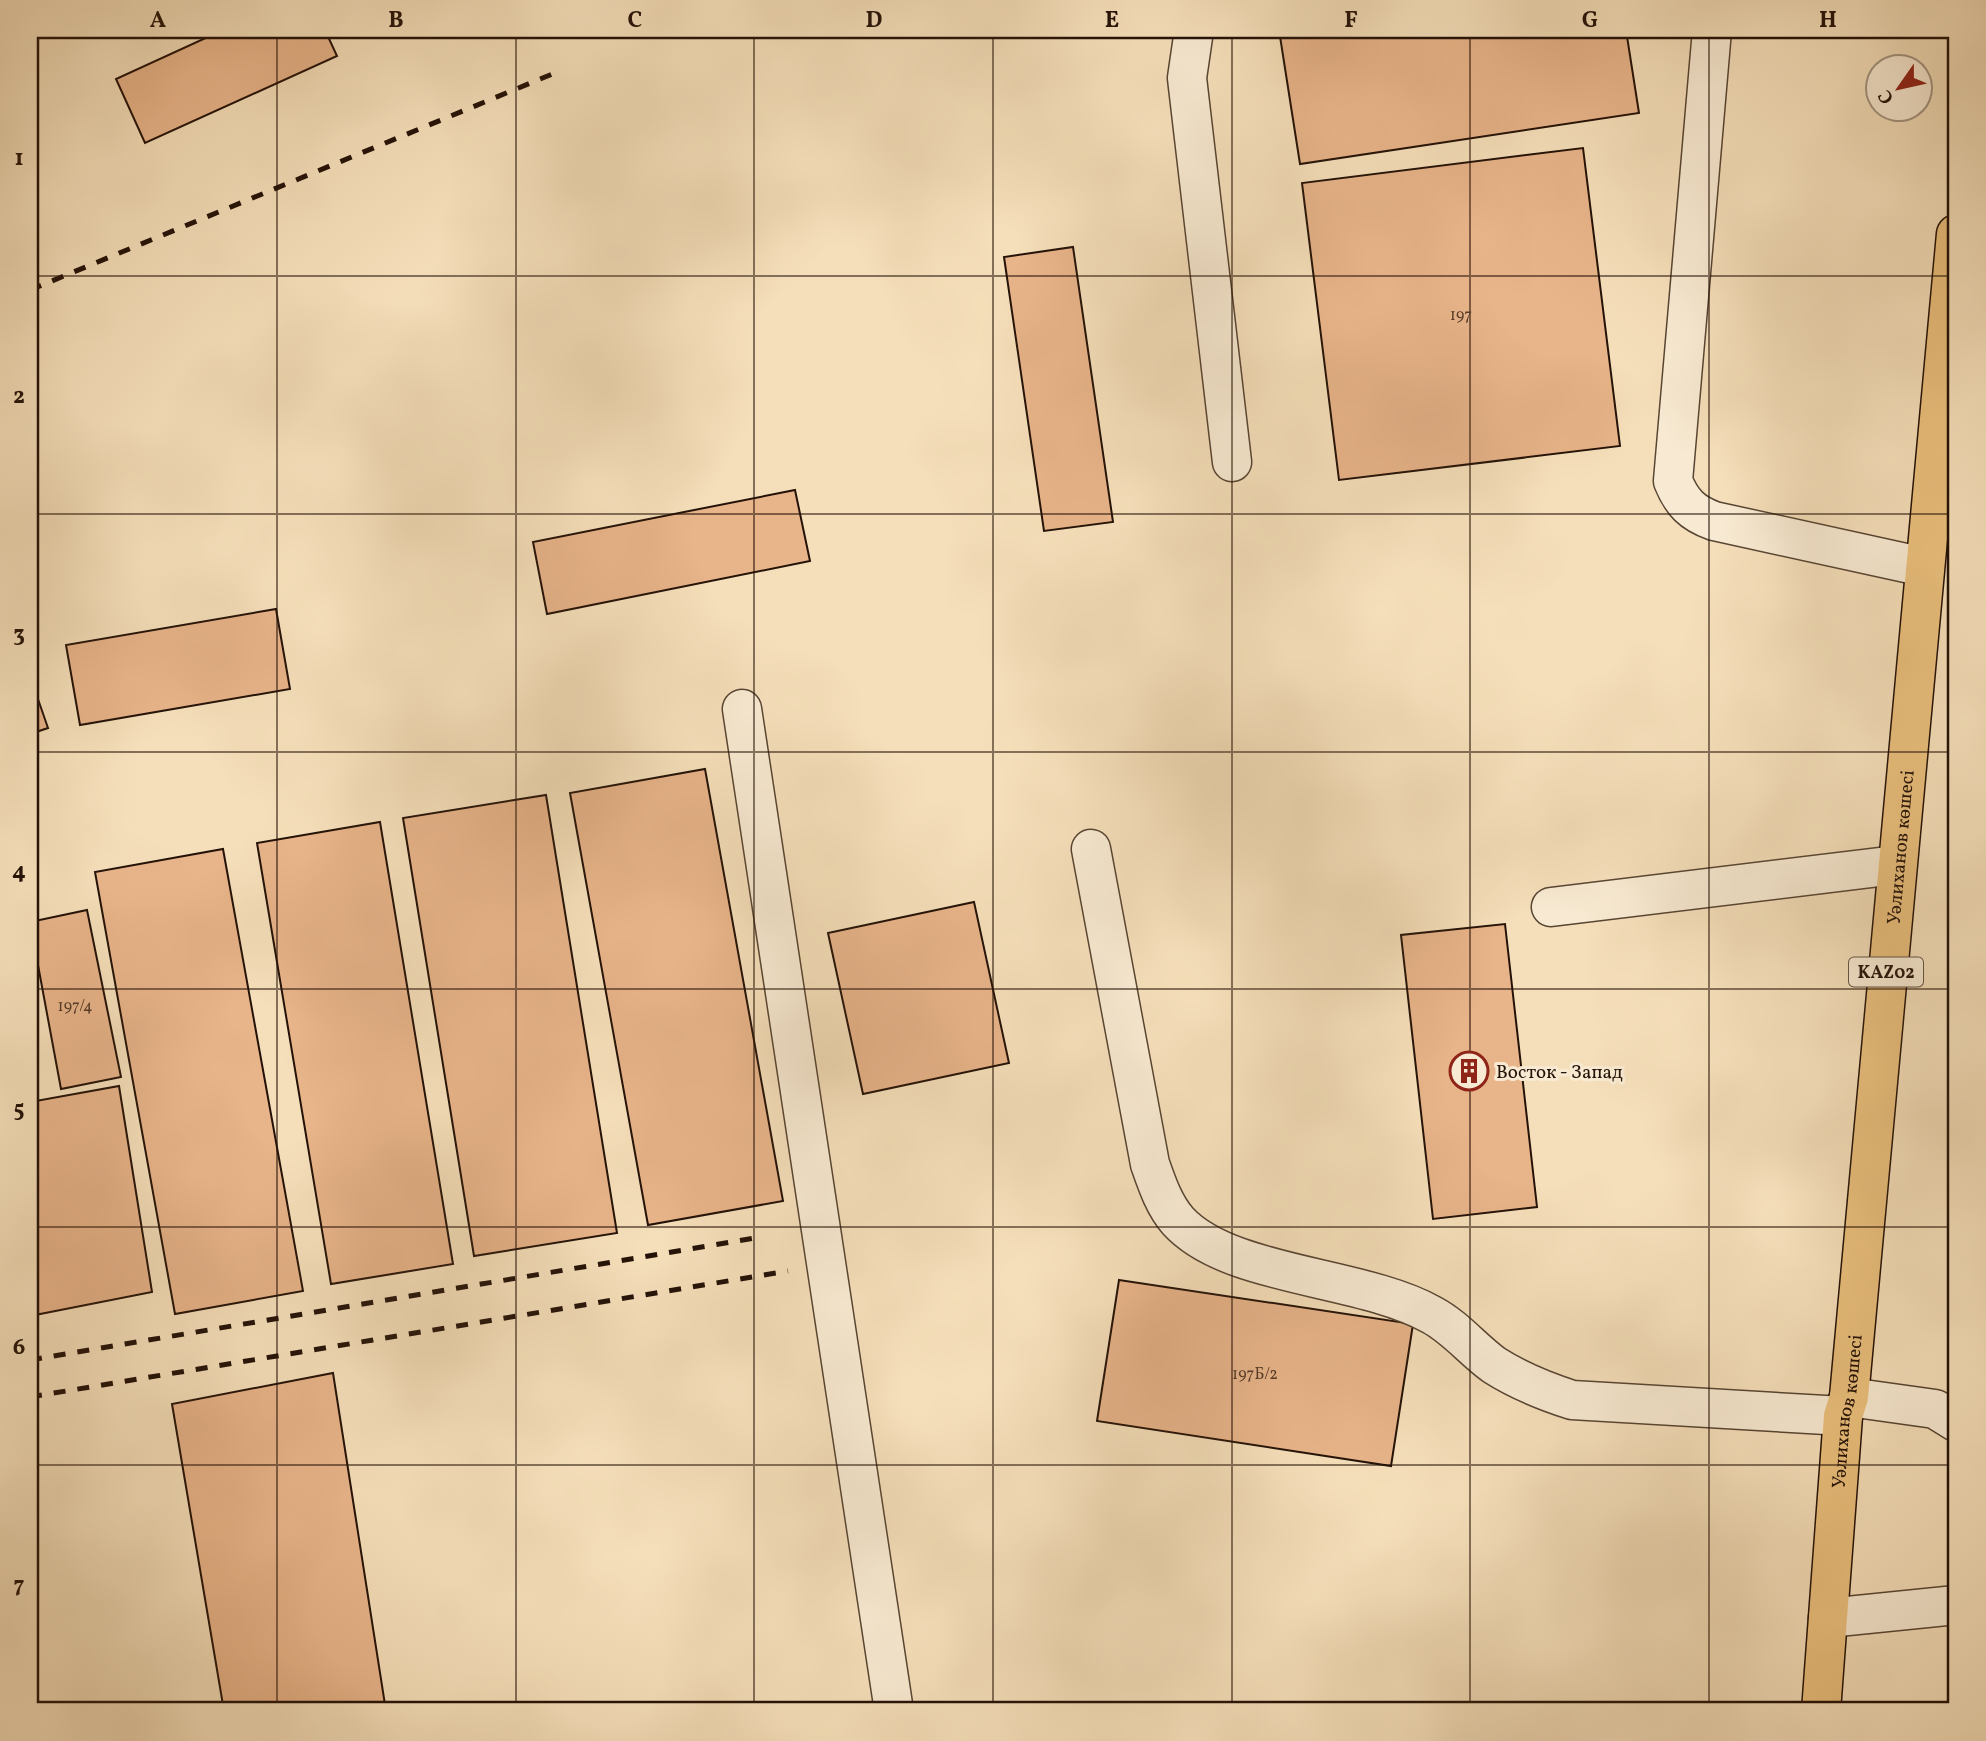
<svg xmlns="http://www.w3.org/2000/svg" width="1986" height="1741" viewBox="0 0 1986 1741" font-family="Vollkorn,serif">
	<rect width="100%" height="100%" fill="#f5dfba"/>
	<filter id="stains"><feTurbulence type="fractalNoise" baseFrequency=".00286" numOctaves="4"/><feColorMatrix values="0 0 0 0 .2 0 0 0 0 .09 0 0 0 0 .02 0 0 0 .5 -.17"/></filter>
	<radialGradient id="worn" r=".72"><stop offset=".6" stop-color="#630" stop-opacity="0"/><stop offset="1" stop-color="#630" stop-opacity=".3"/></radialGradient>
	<!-- building -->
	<g fill="#e8b48a" stroke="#241208" stroke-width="2">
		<polygon points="223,30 325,30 337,56 145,143 116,79"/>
		<polygon points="1279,30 1626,30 1639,113 1300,164"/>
		<polygon points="1583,148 1620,446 1339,480 1302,183"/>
		<polygon points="1073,247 1113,522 1044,531 1004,257"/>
		<polygon points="795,490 810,561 547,614 533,542"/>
		<polygon points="276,609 290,689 80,725 66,645"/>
		<polygon points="30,676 48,728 30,734"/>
		<polygon points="705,769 783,1201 648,1225 570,793"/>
		<polygon points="546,795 617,1233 474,1256 403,818"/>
		<polygon points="380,822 453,1264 331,1284 257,843"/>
		<polygon points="223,849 303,1291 175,1314 95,872"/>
		<polygon points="974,902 1009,1063 863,1094 828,933"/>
		<polygon points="87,910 121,1077 61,1089 30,922"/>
		<polygon points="1505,924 1537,1207 1433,1219 1401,935"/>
		<polygon points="119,1086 152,1292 30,1316 30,1102"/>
		<polygon points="1119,1280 1413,1324 1391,1466 1097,1421"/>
		<polygon points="333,1373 386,1711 224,1711 172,1404"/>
	</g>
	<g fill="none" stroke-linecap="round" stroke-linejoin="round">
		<defs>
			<g id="minor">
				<polyline points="1194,30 1187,78 1232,462"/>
				<path d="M1712,30L1673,481C1682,503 1692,513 1714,521L1924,567"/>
				<polyline points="742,709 894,1711"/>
				<path d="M1091,849L1150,1164C1157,1184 1164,1205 1178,1221C1229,1277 1361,1275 1432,1315C1456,1328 1472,1349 1494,1365C1519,1381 1544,1391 1572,1400L1843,1416"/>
				<polyline points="1551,907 1896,865"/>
				<polyline points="1849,1397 1935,1409 1956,1422"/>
				<polyline points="1828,1618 1956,1605"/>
			</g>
			<g id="highway">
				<path id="s1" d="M1821,1711L1843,1416L1849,1397L1956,234"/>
			</g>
		</defs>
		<!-- minor casing -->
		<use href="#minor" stroke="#584534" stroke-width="41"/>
		<!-- highway casing -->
		<use href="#highway" stroke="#241208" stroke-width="41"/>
		<!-- minor -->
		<use href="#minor" stroke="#f8ead2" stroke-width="38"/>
		<!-- highway -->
		<use href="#highway" stroke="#eac07d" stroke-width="38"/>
		<!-- rail -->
		<g stroke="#241208" stroke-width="5" stroke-dasharray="12 12" stroke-linecap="butt">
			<polyline points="30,290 562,70"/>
			<polyline points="30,1360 761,1237"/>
			<polyline points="30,1397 788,1271"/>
		</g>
	</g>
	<!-- grid -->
	<path fill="none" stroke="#241208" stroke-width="2" stroke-opacity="0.55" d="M277,30V1711M516,30V1711M754,30V1711M993,30V1711M1232,30V1711M1470,30V1711M1709,30V1711M30,276H1956M30,514H1956M30,752H1956M30,989H1956M30,1227H1956M30,1465H1956"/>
	<!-- icons -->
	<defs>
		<symbol id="building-ring" viewBox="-11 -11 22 22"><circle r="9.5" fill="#f8ead2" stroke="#8f2418" stroke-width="1.5"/><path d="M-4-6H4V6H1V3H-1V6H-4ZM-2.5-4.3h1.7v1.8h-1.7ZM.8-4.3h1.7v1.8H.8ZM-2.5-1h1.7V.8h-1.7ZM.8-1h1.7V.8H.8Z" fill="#8f2418"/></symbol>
	</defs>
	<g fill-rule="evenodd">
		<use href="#building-ring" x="1447" y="1049" width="44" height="44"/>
	</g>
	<g text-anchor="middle" stroke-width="6" stroke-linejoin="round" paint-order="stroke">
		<!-- number labels -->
		<g font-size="16" fill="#553a28">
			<text x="1461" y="320">197</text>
			<text x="75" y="1011">197/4</text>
			<text x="1255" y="1379">197Б/2</text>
		</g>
		<!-- shield labels -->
		<rect fill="#f8ead2" stroke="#645345" stroke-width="2" x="1849" y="957.5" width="74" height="29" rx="5"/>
		<g font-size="18" font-weight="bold" fill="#241208">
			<text x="1886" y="978">KАZ02</text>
		</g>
		<!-- street labels -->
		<g font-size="19" fill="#241208" stroke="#f8ead2">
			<text dy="7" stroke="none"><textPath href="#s1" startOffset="868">Уәлиханов көшесі</textPath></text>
			<text dy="7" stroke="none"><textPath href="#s1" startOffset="301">Уәлиханов көшесі</textPath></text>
		</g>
		<!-- poi labels -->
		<g font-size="19" fill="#241208" stroke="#f8ead2" text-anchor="start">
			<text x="1496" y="1078">Восток - Запад</text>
		</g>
	</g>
	<!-- margin -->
	<rect width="1986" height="1741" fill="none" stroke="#f5dfba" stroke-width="77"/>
	<!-- north arrow -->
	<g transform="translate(1899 88) rotate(236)"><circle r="33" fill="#f8ead2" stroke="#a39481" stroke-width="2"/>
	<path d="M0-5L12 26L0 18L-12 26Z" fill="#8f2418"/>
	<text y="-10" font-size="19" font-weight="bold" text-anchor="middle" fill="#241208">С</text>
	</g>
	<rect x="38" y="38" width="1910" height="1664" fill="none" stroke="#241208" stroke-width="2.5"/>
	<g font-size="23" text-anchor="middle" font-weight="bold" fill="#241208">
		<text x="158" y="27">A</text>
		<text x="396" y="27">B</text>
		<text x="635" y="27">C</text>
		<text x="874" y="27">D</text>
		<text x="1112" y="27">E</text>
		<text x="1351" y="27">F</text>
		<text x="1590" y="27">G</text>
		<text x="1828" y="27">H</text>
		<text x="19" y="165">1</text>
		<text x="19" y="403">2</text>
		<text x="19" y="641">3</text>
		<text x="19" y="878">4</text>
		<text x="19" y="1116">5</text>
		<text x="19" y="1354">6</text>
		<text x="19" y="1592">7</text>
	</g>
	<rect width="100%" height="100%" filter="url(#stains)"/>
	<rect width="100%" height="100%" fill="url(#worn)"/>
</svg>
